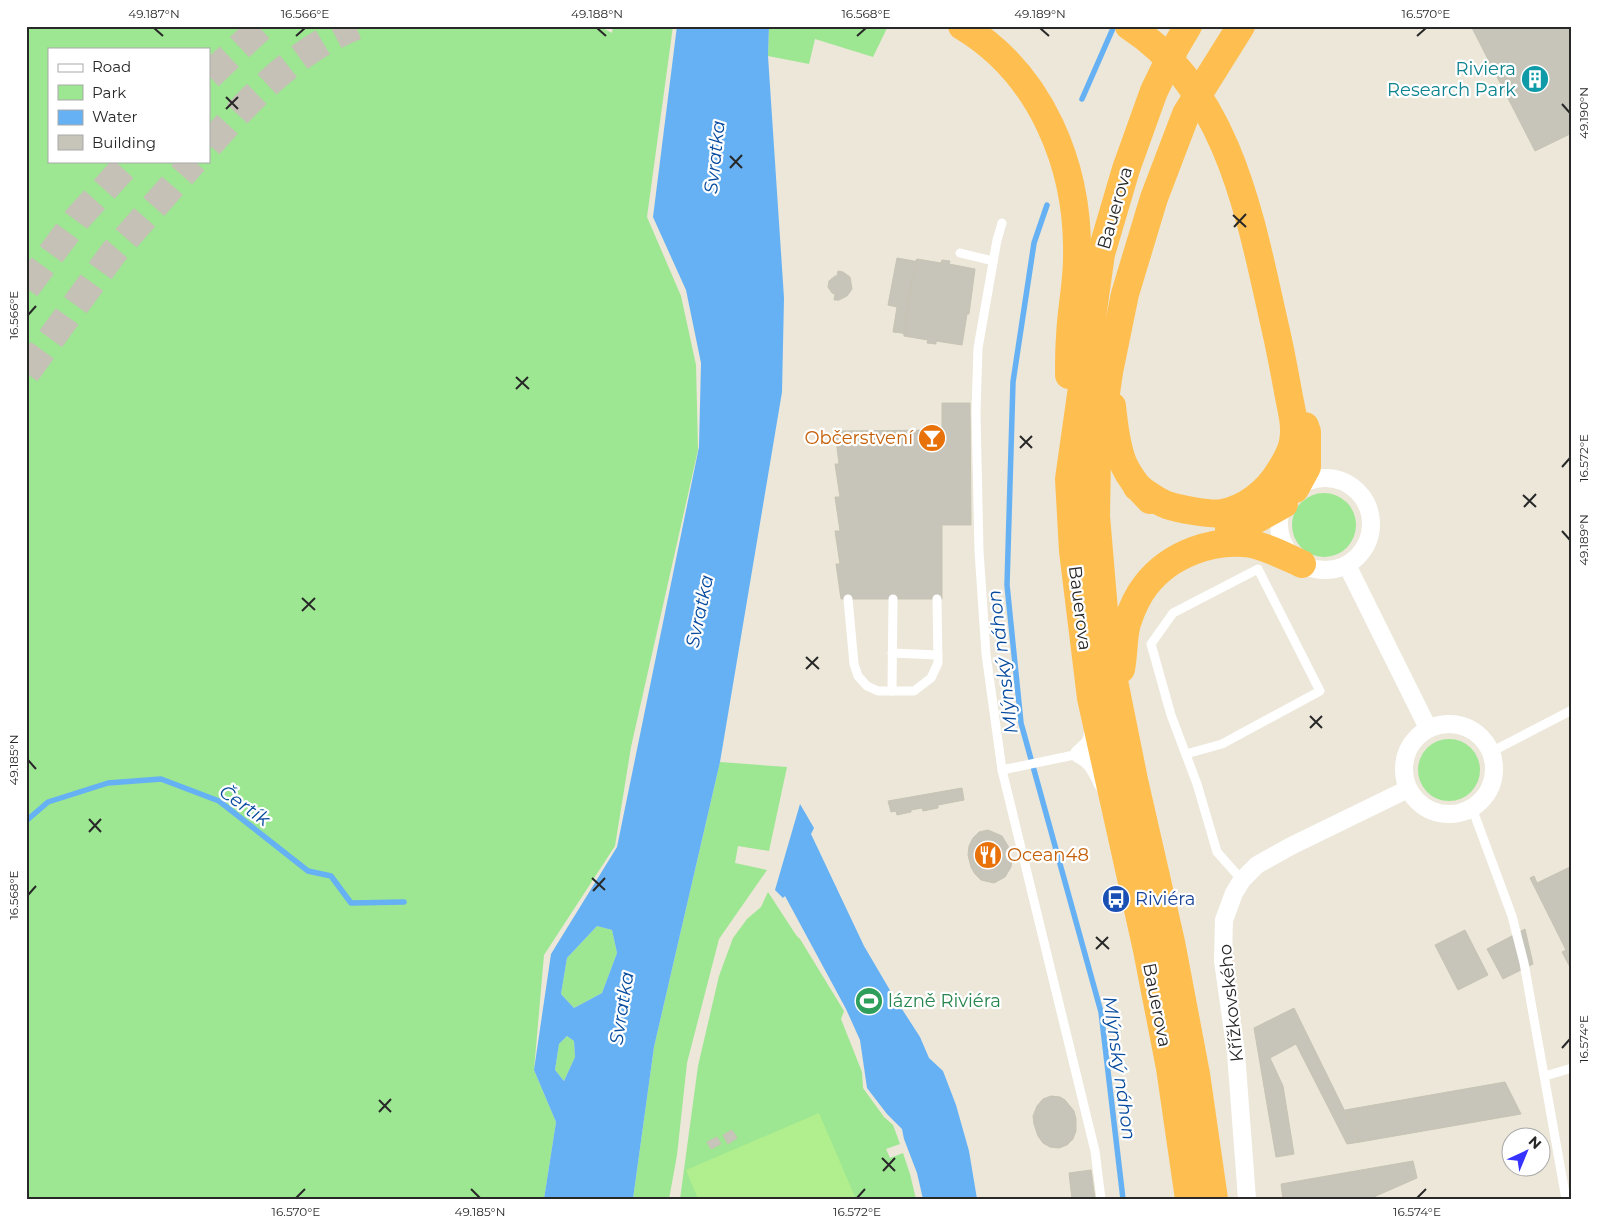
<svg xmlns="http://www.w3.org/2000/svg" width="1598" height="1225" viewBox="0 0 1598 1225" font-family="Montserrat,sans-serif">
	<rect width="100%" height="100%" fill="#ece7d9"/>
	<!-- green -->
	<g fill="#9de692" fill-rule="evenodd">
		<path d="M26,26H599L612,33L613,26H673L647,217L681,296L696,365L698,450L631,747L615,846L544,955L534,1070L556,1122L544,1199H26ZM49,49H209V161H49Z"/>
		<polygon points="769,26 888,26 873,57 815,39 809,64 768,56"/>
		<circle cx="1324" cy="525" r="32"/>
		<circle cx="1449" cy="770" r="31"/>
		<polygon points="720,762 787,767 769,851 738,846 735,863 767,870 719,939 687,1063 677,1155 669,1199 633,1199 654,1047"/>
		<polygon points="768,892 796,935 800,939 844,1011 841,1019 862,1072 863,1088 884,1117 893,1125 900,1144 886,1149 890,1158 903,1153 910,1174 916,1199 680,1199 698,1066 719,976 733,938 747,919 761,907"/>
		<polygon points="597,926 612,930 617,953 602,993 574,1008 561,994 567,958"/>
		<polygon points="567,1036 574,1041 575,1057 564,1081 555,1070 559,1044"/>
	</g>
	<!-- pitch -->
	<polygon fill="#b1ee8d" points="819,1113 856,1199 698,1199 686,1170"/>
	<!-- water -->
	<g fill="#65b1f4" fill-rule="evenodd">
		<path d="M677,26H769L768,56L784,298L782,392L720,762L654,1047L633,1199H544L556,1122L534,1070L551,954L617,847L699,447L701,363L686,290L653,217ZM597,926L612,930L617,953L602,993L574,1008L561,994L567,958ZM567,1036L574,1041L575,1057L564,1081L555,1070L559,1044Z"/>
		<polygon points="800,804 814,828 811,834 864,946 891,992 920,1037 929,1058 943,1071 956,1105 969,1151 977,1199 923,1199 917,1173 904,1139 902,1129 887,1114 867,1088 860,1040 846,1009 785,896 783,898 775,890"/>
	</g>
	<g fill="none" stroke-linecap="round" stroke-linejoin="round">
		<!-- stream -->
		<g stroke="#65b1f4" stroke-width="5.5">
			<polyline points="1082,99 1114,26"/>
			<polyline points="1047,205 1034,243 1013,382 1007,585 1021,723 1101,1012 1123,1199"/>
			<polyline points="26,821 48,802 108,783 161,779 219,801 308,871 331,876 351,903 404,902"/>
		</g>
	</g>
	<!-- building -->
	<g fill="#c7c4b9" stroke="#c7c4b3">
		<polygon points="1471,26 1572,26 1572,133 1535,151"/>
		<polygon points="897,258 914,261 914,262 916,263 914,273 913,273 905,321 906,321 905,332 903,331 902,333 893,332 897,307 888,305"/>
		<polygon points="917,259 941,263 942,260 950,261 949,264 975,269 969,314 967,314 962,345 936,341 936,344 927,343 928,340 904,336 904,334 902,333 903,331 905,332 906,321 905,321 913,273 914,273 916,263 914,262"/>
		<polygon points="838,271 843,272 850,277 852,289 847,296 839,300 834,300 835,294 832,293 828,287 829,281 835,276 837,276"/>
		<polygon points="942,403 970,403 971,525 942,525 942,599 841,599 836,564 840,564 835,531 840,531 835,497 840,497 835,464 839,464 835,431 942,430"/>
		<polygon points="962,788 964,800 938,805 938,808 923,811 922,808 911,810 911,812 897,815 896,811 891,812 888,801"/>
		<polygon points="988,830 1002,836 1008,846 1012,858 1011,867 1005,877 994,883 981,880 975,874 971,867 968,855 969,846 973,838 979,832"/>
		<polygon points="1572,866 1572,971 1562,952 1566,950 1530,878 1534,876 1537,883"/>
		<polygon points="1525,929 1533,964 1503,979 1487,949"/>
		<polygon points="1465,930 1488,975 1458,990 1435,945"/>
		<polygon points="1294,1008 1360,1142 1347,1144 1296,1044 1270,1058 1283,1086 1294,1154 1276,1157 1254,1028"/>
		<polygon points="1505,1082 1521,1114 1360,1142 1345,1110"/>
		<polygon points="1051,1096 1060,1097 1065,1100 1074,1111 1076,1119 1076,1131 1073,1139 1067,1145 1059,1148 1050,1147 1043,1143 1038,1136 1034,1124 1033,1116 1037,1106 1043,1099"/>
		<polygon points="732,1130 737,1138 728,1144 723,1135"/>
		<polygon points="717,1137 721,1144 711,1149 707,1142"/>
		<polygon points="1413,1161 1417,1178 1369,1199 1283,1199 1281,1184"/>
		<polygon points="1091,1170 1095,1199 1072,1199 1069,1173"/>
	</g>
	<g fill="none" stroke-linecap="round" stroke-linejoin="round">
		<!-- highway-tunnel -->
		<g stroke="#c5c1b6" stroke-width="28" stroke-dasharray="28 14" stroke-linecap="butt">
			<polyline points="209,76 262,26"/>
			<path d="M209,145C250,98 297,49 356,26"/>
			<polyline points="26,288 77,219 130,161"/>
			<polyline points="26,373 114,252 194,161"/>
		</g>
		<!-- lane -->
		<g stroke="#fff" stroke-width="9">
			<polyline points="1002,223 997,240 978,348 976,412 979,551 986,654 1002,770 1095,1151 1101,1199"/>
			<polyline points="960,253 993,261"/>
			<polyline points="848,599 854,664 858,676 867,686 878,691 914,691 931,678 938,663 937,599"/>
			<polyline points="892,653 938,655"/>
			<polyline points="892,691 893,599"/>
			<polyline points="1491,752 1572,710"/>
			<polyline points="1186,754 1222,744 1320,691 1258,569 1173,613 1151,644 1171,715 1197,784 1217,852 1242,880"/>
			<polyline points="1002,770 1079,754"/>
			<polyline points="1472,808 1512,916 1524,963 1566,1199"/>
			<polyline points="1545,1076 1572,1068"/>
		</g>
		<!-- street -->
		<g stroke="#fff" stroke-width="18">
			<circle cx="1325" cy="524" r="46"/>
			<polyline points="1347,565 1428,728"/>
			<circle cx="1449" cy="769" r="45"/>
			<path d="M1093,726C1094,741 1090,745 1079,754C1092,760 1097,771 1103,784"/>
			<polyline points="1247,1199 1236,1053 1223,961 1224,920 1234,893 1242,880 1257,865 1291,846 1408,789"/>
		</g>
		<!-- highway -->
		<g stroke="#ffbf50" stroke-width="28">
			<path d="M962,26C1042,74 1079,167 1077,257C1077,284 1071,310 1070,337C1069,349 1069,362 1069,375"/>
			<path d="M1129,26C1231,92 1251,222 1276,331C1281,353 1285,375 1289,397C1292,412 1296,427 1293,442C1291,454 1285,462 1279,472C1267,492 1245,509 1222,513C1211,515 1178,509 1167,505C1156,501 1147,493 1137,487"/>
			<polyline points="1188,26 1175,48 1154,91 1126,169 1101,254 1069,479 1073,551 1091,698 1147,950 1170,1068 1189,1199"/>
			<path d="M1112,406C1114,424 1116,448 1124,465C1130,478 1140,490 1150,500"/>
			<polyline points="1295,489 1307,467 1307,432 1305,426"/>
			<polyline points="1229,528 1257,519 1284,504"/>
			<path d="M1121,669C1124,654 1123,638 1127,623C1131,611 1138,595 1146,585C1170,554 1214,538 1252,544C1270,548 1286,557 1302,564"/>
			<polyline points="1214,1199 1196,1074 1171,942 1134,780 1107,646 1096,516 1097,457 1109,372 1125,294 1154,198 1186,114 1241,26"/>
		</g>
	</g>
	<!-- ticks -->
	<path fill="none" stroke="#282828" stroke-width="2" d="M154,28L163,36M597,28L606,36M1040,28L1049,36M296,36L305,28M857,36L866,28M1417,36L1426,28M226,97L238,109M1562,104L1570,113M226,109L238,97M730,156L742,168M730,168L742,155M1233,215L1246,227M1234,227L1246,214M28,315L36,306M516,377L529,389M516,389L528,377M1020,436L1032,448M1020,448L1032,436M1562,467L1570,458M1523,495L1536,507M1524,507L1536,494M1562,531L1570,540M302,598L315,610M302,611L315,598M806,657L819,669M806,669L818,657M1310,716L1322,728M1310,728L1322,716M28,760L36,769M89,819L101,832M89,832L101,819M592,878L605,890M593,891L605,878M28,895L36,886M1096,937L1109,949M1096,949L1108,937M1562,1048L1570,1039M379,1100L391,1112M379,1112L391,1099M882,1158L895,1171M883,1171L895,1158M471,1189L480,1198M296,1198L305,1189M857,1198L865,1189M1417,1198L1426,1189"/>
	<!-- icons -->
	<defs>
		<symbol id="building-disc" viewBox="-11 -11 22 22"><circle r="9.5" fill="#0f9aa8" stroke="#fff"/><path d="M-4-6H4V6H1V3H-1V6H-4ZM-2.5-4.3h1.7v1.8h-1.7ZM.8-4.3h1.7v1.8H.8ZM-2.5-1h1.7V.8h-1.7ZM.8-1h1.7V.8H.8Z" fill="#fff"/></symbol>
		<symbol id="bar-disc" viewBox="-11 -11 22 22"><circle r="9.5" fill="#e8710a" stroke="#fff"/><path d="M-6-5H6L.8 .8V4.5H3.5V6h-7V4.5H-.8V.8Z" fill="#fff"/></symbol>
		<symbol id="restaurant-disc" viewBox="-11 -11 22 22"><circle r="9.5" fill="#e8710a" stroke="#fff"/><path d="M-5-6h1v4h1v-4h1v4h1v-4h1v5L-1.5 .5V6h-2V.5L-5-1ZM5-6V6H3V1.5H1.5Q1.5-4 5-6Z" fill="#fff"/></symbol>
		<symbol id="bus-disc" viewBox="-11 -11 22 22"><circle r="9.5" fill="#1a4fb4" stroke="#fff"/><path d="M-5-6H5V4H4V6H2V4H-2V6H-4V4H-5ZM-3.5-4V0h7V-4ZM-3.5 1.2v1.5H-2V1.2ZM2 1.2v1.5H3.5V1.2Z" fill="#fff"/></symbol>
		<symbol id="stadium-disc" viewBox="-11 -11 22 22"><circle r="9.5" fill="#2e9e5b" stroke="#fff"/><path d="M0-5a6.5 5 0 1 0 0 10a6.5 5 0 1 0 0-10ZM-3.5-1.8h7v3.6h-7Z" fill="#fff"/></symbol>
	</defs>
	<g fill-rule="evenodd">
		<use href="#building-disc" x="1519" y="63" width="32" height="32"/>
		<use href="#bar-disc" x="916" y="422" width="32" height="32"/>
		<use href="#restaurant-disc" x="972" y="839" width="32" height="32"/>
		<use href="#bus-disc" x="1100" y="883" width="32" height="32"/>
		<use href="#stadium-disc" x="853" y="985" width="32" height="32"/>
	</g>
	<g text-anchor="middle" stroke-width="4.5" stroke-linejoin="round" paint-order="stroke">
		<!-- culture labels -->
		<g font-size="18" fill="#0d838f" stroke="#fff" text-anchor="end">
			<text x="1516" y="75">Riviera<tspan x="1516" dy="21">Research Park</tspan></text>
		</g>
		<!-- street labels -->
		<g font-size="18" fill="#282828" stroke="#fff">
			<text transform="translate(1115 208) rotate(-74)" y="6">Bauerova</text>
			<text transform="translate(1080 608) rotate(83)" y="6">Bauerova</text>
			<text transform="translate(1231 1003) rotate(-96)" y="6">Křížkovského</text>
			<text transform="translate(1157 1005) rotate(79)" y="6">Bauerova</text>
		</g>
		<!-- food labels -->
		<g font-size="18" fill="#c56008" stroke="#fff" text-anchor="end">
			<text x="913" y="444">Občerstvení</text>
			<text x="1007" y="861" text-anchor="start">Ocean48</text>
		</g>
		<!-- transit labels -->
		<g font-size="18" fill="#164399" stroke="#fff" text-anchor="start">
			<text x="1135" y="905">Riviéra</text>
		</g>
		<!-- leisure labels -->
		<g font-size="18" fill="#27864d" stroke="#fff" text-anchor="start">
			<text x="888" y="1007">lázně Riviéra</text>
		</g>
		<!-- water labels -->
		<g font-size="19" font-style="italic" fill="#074b9e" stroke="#fff">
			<text transform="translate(714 157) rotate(-84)" y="7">Svratka</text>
			<text transform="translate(699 611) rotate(-78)" y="7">Svratka</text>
			<text transform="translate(1002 662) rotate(-97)" y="7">Mlýnský náhon</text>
			<text transform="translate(245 805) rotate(35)" y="7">Čertík</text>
			<text transform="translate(621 1008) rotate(-81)" y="7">Svratka</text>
			<text transform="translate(1120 1068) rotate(82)" y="7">Mlýnský náhon</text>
		</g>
	</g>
	<!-- border -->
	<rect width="1598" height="1225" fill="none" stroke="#ffffff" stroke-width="55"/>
	<!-- legend -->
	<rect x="48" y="48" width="162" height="115" fill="#ffffff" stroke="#a9a9a9"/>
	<rect x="58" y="64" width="25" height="8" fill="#ffffff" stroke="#a9a9a9"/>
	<text x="92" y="72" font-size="15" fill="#282828">Road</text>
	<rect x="58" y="85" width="25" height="15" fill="#9de692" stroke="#a9a9a9"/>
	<text x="92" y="98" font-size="15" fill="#282828">Park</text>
	<rect x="58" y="110" width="25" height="15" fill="#65b1f4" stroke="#a9a9a9"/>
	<text x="92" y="122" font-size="15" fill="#282828">Water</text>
	<rect x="58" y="135" width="25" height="15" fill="#c7c4b9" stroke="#a9a9a9"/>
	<text x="92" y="148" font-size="15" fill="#282828">Building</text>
	<!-- north arrow -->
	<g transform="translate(1526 1152) rotate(44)"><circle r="24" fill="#ffffff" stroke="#a9a9a9"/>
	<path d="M0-4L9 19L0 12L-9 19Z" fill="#3632ff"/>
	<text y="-8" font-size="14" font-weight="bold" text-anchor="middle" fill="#282828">N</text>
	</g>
	<rect x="28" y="28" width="1542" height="1170" fill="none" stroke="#282828" stroke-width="2"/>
	<g font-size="12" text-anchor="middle" fill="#282828">
		<text x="154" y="18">49.187°N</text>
		<text x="305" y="18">16.566°E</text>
		<text x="597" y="18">49.188°N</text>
		<text x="866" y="18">16.568°E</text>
		<text x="1040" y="18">49.189°N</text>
		<text x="1426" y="18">16.570°E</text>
		<text transform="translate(1584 113) rotate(-90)" y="4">49.190°N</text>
		<text transform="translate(14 315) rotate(-90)" y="4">16.566°E</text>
		<text transform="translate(1584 458) rotate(-90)" y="4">16.572°E</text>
		<text transform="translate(1584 540) rotate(-90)" y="4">49.189°N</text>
		<text transform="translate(14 760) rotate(-90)" y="4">49.185°N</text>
		<text transform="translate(14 895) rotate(-90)" y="4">16.568°E</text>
		<text transform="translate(1584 1039) rotate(-90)" y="4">16.574°E</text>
		<text x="296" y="1216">16.570°E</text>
		<text x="480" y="1216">49.185°N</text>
		<text x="857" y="1216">16.572°E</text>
		<text x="1417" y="1216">16.574°E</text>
	</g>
</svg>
